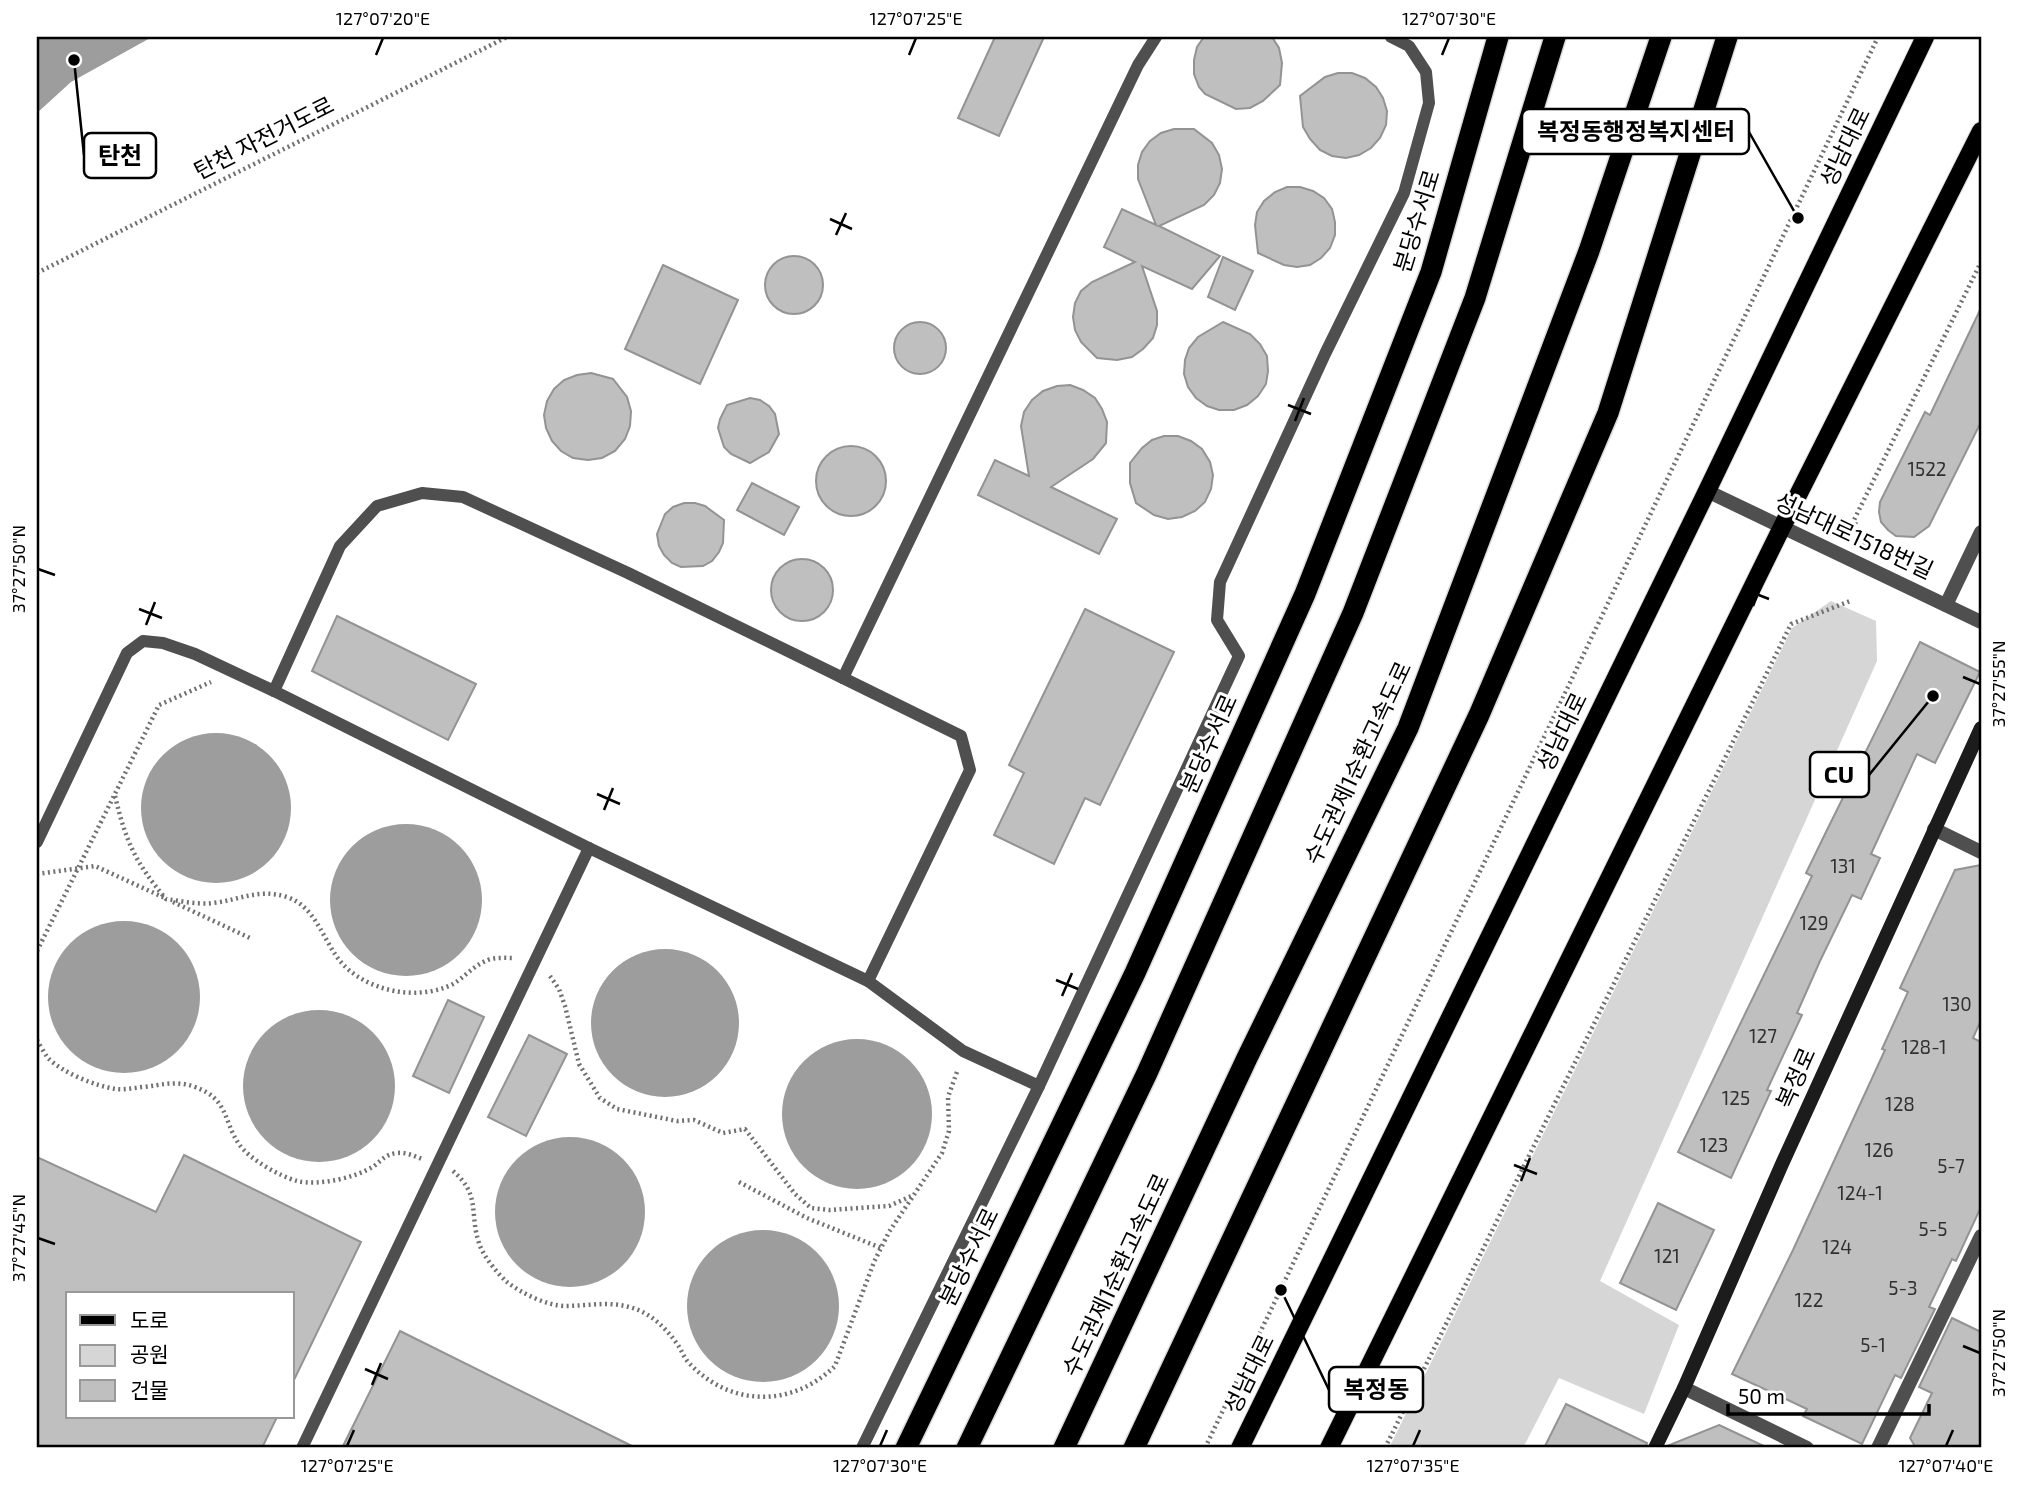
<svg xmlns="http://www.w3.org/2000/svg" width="2018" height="1485" viewBox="0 0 2018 1485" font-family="'Exo 2','Noto Sans KR',sans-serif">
	<rect width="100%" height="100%" fill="#fff"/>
	<!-- green -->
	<polygon fill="#d6d6d6" points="1831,601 1876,621 1877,661 1600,1281 1679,1325 1644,1414 1559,1378 1523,1448 1389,1448 1792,628"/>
	<!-- water -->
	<g fill="#9d9d9d">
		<polygon points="37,37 152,37 71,82 37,113"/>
		<circle cx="216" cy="808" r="75"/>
		<circle cx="406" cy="900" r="76"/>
		<circle cx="124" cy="997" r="76"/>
		<circle cx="665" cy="1023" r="74"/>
		<circle cx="319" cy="1086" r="76"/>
		<circle cx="857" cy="1114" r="75"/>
		<circle cx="570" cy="1212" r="75"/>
		<circle cx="763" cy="1306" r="76"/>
	</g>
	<!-- building -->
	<g fill="#bfbfbf" stroke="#939393" stroke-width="2">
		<polygon points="995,37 1044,37 999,136 958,118"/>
		<polygon points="1204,37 1272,37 1279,48 1282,63 1280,85 1263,101 1250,108 1236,109 1205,94 1199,87 1194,74 1194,60 1197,47"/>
		<polygon points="1338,73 1352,73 1365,78 1376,87 1383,98 1387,111 1386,125 1380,138 1371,148 1359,155 1346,158 1332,156 1320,150 1310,139 1303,127 1300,96 1325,77"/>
		<polygon points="1174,129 1194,129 1212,143 1219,155 1222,169 1220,183 1214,195 1204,205 1159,226 1220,256 1192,289 1142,266 1157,311 1157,325 1153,338 1143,349 1132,357 1117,360 1097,358 1081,342 1075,330 1073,317 1075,303 1081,291 1092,282 1135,262 1104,247 1122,209 1156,225 1138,179 1138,165 1142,152 1150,141 1161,133"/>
		<polygon points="1287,187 1300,187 1313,191 1324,198 1332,209 1335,222 1335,235 1330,248 1321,258 1310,265 1297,267 1284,265 1258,253 1255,225 1257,212 1264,201 1275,192"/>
		<circle cx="794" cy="285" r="29"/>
		<polygon points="1223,257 1253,271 1235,310 1208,297"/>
		<polygon points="663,265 738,300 700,384 625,349"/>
		<polygon points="1981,308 1981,422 1929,526 1914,537 1896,536 1888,530 1881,522 1879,512 1880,502 1925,412 1930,415"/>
		<polygon points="1223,322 1250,334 1260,344 1267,356 1268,371 1266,384 1258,396 1247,405 1234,410 1219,410 1207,406 1196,398 1188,387 1184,374 1185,360 1189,348 1198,337"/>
		<circle cx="920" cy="348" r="26"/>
		<polygon points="591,373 613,379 627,397 631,411 630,426 625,439 615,451 602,458 588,460 573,458 561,451 552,441 546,428 544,415 547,401 554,389 564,380 577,375"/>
		<polygon points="1070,385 1083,390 1095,398 1102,409 1107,422 1106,443 1093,459 1051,487 1117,519 1099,554 978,495 995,460 1029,476 1021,426 1024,412 1032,400 1043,391 1057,386"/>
		<polygon points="750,398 760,400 769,406 775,414 779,434 769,452 750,463 731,454 724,447 718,428 720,419 727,405"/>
		<polygon points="1164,436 1178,436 1191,441 1202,449 1210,462 1213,475 1211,489 1205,502 1195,511 1182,517 1168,519 1154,515 1136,503 1130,483 1130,463 1142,448 1152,440"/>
		<circle cx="851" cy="481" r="35"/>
		<polygon points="752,483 799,507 784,535 737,510"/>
		<polygon points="684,503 695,503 705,506 724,520 723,543 719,552 712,561 703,566 681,567 672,563 664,555 659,546 657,534 665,514 673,507"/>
		<circle cx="802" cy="590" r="31"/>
		<polygon points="1085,609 1174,652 1100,805 1085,798 1054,864 994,835 1024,773 1009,765"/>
		<polygon points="337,616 476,684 448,740 312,671"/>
		<polygon points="1920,642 1980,672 1935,763 1917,754 1871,854 1880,858 1861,899 1852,895 1820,961 1797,1013 1802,1015 1767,1090 1771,1091 1731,1178 1678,1152 1812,876 1806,873 1826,832"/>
		<polygon points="1981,865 1981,1020 1973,1038 1981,1042 1981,1207 1956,1261 1952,1259 1929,1307 1935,1309 1901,1378 1895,1375 1862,1444 1803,1416 1807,1409 1732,1374 1793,1250 1885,1050 1882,1049 1908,992 1900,988 1955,870"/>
		<polygon points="448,1000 484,1017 449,1093 413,1076"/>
		<polygon points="529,1035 567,1054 526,1136 488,1117"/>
		<polygon points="184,1155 361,1242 292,1384 292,1294 68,1294 68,1417 277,1417 262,1448 37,1448 37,1157 156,1212"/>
		<polygon points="1658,1203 1714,1230 1676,1310 1620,1283"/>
		<polygon points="1952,1318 1981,1332 1981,1448 1916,1448 1910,1438 1932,1393 1919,1387"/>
		<polygon points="400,1331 636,1448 342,1448"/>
		<polygon points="1566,1404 1647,1443 1645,1448 1544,1448"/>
		<polygon points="1719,1425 1768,1448 1666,1448 1667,1446"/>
	</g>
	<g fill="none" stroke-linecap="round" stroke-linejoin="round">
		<defs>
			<g id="primary">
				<polyline points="1240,1448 1707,491 1925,37"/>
				<polyline points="1329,1448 1782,527 1981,131"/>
			</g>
			<g id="highway">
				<polyline points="906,1448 1135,973 1305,594 1431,272 1498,37"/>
				<polyline points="967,1448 1147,1073 1353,613 1475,298 1555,37"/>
				<polyline points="1064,1448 1247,1058 1408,728 1589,251 1661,37"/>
				<polyline points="1134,1448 1479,715 1608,413 1727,37"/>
			</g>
		</defs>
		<!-- primary casing -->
		<use href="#primary" stroke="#dbdbdb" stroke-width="20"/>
		<!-- highway casing -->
		<use href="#highway" stroke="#dbdbdb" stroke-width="24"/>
		<!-- path -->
		<g stroke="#717171" stroke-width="4.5" stroke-dasharray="2 3.5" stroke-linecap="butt">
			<polyline points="37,273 507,37"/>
			<polyline points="1864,545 1854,520 1981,262"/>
			<path d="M115,796C126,842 135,862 166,899C181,901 198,905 213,903C240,900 258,888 287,897C314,906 322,936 337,957C351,977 377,989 401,992C418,994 437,992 453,984C465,977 474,965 488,960C496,957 506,958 515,958"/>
			<polyline points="37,874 95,866 165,898"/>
			<polyline points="173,902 250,938"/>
			<polyline points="37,951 159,705 211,682"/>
			<polyline points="550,976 559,989 565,1006 579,1064 600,1098 617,1109 677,1121 694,1120 723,1133 745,1129 795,1194 811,1208 829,1210 889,1206 914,1195"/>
			<path d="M37,1040C40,1045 44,1053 48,1058C63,1073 95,1086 116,1089C125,1090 134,1088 143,1087C162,1085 176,1080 195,1087C229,1099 223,1121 239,1144C249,1159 279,1176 297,1181C319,1186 355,1178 374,1166C382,1160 386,1154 397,1153C406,1152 414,1156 422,1159"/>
			<path d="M453,1171C481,1195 469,1213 479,1243C483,1256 497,1273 507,1282C521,1293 547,1306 566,1306C587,1306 607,1301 629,1307C650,1312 666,1328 678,1345C682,1351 684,1358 689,1363C730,1407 792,1408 835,1366L874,1262L889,1232L942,1153L949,1131L948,1097L958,1069"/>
			<polyline points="739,1182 807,1218 881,1248"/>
			<polyline points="1205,1448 1878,37"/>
			<polyline points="1385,1448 1791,624 1850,601"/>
		</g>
		<!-- lane -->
		<g stroke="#4f4f4f" stroke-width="12">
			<polyline points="274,691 340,546 377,506 422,493 463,497 628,573 843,678"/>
			<polyline points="37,842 127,653 143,641 163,643 195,654 274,691 589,848 868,981 963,1051 1039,1086"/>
			<polyline points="868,981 970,770 961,736 843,678 1138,65 1156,37"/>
			<polyline points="302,1448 589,848"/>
			<polyline points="862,1448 1039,1086 1239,656 1217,620 1220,582 1325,354 1404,193 1429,103 1426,72 1409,46 1391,37"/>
		</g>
		<!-- street -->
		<g stroke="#4f4f4f" stroke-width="14">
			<polyline points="1707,491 1981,622"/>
			<polyline points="1946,605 1981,532"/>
			<polyline points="1934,829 1981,852"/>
			<polyline points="1684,1388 1807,1448"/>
			<polyline points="1878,1448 1981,1236"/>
		</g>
		<!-- secondary -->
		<polyline stroke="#1c1c1c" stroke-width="14" points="1655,1448 1684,1388 1782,1164 1981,728"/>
		<!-- primary -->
		<use href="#primary" stroke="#000" stroke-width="18"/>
		<!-- highway -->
		<use href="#highway" stroke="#000" stroke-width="21"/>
	</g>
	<!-- ticks -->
	<path fill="none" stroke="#000" stroke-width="2.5" d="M376,55L383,38M909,55L916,38M1442,55L1449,38M830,219L852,229M836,235L846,213M1288,405L1311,414M1295,421L1304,398M38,569L55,575M1746,590L1769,599M1753,606L1762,583M139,609L162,618M146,625L155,602M1963,677L1980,684M597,794L620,804M604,810L613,788M1056,980L1078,989M1062,996L1072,973M1514,1165L1537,1174M1521,1181L1530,1158M38,1238L55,1244M1963,1346L1980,1353M365,1369L388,1379M372,1385L381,1363M347,1446L354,1430M880,1446L887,1430M1413,1446L1420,1430M1946,1446L1953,1430"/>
	<g text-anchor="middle" stroke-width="6" stroke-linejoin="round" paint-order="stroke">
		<!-- number labels -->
		<g font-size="19" fill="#303030">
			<text x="1927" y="476">1522</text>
			<text x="1843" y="873">131</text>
			<text x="1814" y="930">129</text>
			<text x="1957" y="1011">130</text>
			<text x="1763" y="1043">127</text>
			<text x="1924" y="1054">128-1</text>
			<text x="1736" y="1105">125</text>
			<text x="1900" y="1111">128</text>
			<text x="1714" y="1152">123</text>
			<text x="1879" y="1157">126</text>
			<text x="1951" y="1173">5-7</text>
			<text x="1860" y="1200">124-1</text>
			<text x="1933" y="1236">5-5</text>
			<text x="1837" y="1254">124</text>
			<text x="1667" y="1263">121</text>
			<text x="1903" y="1295">5-3</text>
			<text x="1809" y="1307">122</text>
			<text x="1873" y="1352">5-1</text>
		</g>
		<!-- street labels -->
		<g font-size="23" fill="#000" stroke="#fff">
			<text transform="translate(264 138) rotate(-27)" y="8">탄천 자전거도로</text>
			<text transform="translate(1845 147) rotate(-64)" y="8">성남대로</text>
			<text transform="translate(1417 221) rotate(-73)" y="8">분당수서로</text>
			<text transform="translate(1854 536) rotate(25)" y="8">성남대로1518번길</text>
			<text transform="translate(1562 732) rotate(-64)" y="8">성남대로</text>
			<text transform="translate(1209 744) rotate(-66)" y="8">분당수서로</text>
			<text transform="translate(1358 763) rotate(-65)" y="8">수도권제1순환고속도로</text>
			<text transform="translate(1796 1078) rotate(-66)" y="8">복정로</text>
			<text transform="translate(969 1257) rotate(-64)" y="8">분당수서로</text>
			<text transform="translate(1116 1275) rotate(-65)" y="8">수도권제1순환고속도로</text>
			<text transform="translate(1249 1374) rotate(-64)" y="8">성남대로</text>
		</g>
	</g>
	<!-- callouts -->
	<path fill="none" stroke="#000" stroke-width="2.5" d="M1798 218L1749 132M74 60L84 155M1933 696L1869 775M1281 1290L1329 1390"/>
	<g fill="#000" stroke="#fff" stroke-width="2.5">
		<circle cx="1798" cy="218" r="7"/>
		<circle cx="74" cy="60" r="7"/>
		<circle cx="1933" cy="696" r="7"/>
		<circle cx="1281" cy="1290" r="7"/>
	</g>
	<g fill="#fff" stroke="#000" stroke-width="2.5">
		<rect x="1522" y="109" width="227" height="45" rx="7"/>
		<rect x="84" y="133" width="72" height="45" rx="7"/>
		<rect x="1810" y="752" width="59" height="45" rx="7"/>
		<rect x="1329" y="1367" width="94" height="45" rx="7"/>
	</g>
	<g font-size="24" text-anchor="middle" font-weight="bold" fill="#000">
		<text x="1636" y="140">복정동행정복지센터</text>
		<text x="120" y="164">탄천</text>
		<text x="1839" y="783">CU</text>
		<text x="1376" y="1398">복정동</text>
	</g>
	<!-- border -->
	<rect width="2018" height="1485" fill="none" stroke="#ffffff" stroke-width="77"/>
	<!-- legend -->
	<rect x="66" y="1292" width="228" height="126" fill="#ffffff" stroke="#999999" stroke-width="2"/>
	<rect x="80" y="1315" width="35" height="10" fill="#000000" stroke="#999999" stroke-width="2"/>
	<text x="130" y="1328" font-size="21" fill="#000000">도로</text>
	<rect x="80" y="1345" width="35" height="21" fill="#d6d6d6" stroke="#999999" stroke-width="2"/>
	<text x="130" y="1362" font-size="21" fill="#000000">공원</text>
	<rect x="80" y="1380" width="35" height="21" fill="#bfbfbf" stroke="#999999" stroke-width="2"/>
	<text x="130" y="1398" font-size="21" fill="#000000">건물</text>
	<!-- scale -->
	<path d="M1728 1404v10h201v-10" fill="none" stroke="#000000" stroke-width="3.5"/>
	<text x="1738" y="1404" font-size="21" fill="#000000" stroke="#ffffff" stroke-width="5" paint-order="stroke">50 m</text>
	<rect x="38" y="38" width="1942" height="1408" fill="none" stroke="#000" stroke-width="2.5"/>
	<g font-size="18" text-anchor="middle" fill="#000">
		<text x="383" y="25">127°07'20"E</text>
		<text x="916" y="25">127°07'25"E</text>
		<text x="1449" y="25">127°07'30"E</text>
		<text transform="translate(19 569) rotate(-90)" y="6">37°27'50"N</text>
		<text transform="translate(1999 684) rotate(-90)" y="6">37°27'55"N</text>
		<text transform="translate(19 1238) rotate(-90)" y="6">37°27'45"N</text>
		<text transform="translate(1999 1353) rotate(-90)" y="6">37°27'50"N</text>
		<text x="347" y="1472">127°07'25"E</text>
		<text x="880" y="1472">127°07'30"E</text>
		<text x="1413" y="1472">127°07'35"E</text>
		<text x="1946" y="1472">127°07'40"E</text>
	</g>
</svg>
